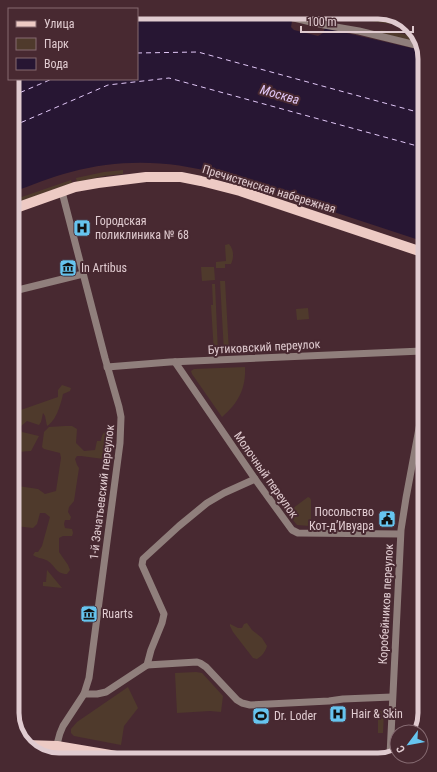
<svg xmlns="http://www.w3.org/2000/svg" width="437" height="772" viewBox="0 0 437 772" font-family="'Roboto Condensed',sans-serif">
	<rect width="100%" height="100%" fill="#482931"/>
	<!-- green -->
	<g fill="#4f3a2c">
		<polygon points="304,12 315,12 337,19 338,21 336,22 309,18"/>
		<polygon points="343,12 381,12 404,20 410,27 364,20"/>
		<polygon points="381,30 414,36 420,39 420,43 380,33 379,32"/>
		<polygon points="123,170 123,174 104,176 77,182 76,178 104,172"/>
		<polygon points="71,180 72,183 13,204 13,200"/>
		<path d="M229,244C234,250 234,257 231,264H225V268H216V262L226,261L225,245Z"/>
		<polygon points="201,267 214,267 215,280 202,281"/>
		<polygon points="220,281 225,281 229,352 224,352"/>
		<polygon points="212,284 215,284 218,352 214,353 211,305 213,305"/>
		<polygon points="308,308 309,319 297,320 296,309"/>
		<path d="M245,367C246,389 238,403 222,417L192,374L191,371L194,369Z"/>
		<path d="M62,385L71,388L70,391L63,394C61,404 56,421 47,426L45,416L43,413L41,422L39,425L27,421L20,427L22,432L39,436L31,451L17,452L15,450V412L58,397V390Z"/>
		<path d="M65,426H72L77,429L76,443L84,451L95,450L97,441H101C102,432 105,430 114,431L111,460L81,456H77L75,459L77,465L79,468L74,501L69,507L68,512L71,517L70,520H65L64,524L65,528L72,529L73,533L72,536H63L59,538V552L68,565L70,570L67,574C55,574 55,564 46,560C41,558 37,558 33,555L35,552H38L42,546L50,517L45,513H40L37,524L33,528L15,526V487L18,486L38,489L45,494L56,491L61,458L60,453L44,449L42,447L44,432L49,427Z"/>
		<polygon points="308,497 310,498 311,500 311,524 310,526 297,525 288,514 288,512"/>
		<polygon points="47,570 62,588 43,586 43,582 46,582"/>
		<path d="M247,623L252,630L262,638L267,646C265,652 262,656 257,659L253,658L233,632L230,626V624L238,628H242L244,624Z"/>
		<polygon points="196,672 202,673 223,696 221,712 210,711 177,713 175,673"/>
		<polygon points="128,687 138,708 124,726 121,745 74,736 71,733 71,729 77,722"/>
		<polygon points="378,711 384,711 383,733 378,733"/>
	</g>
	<!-- water -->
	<path fill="#271633" d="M137,12H252L292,21L291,27L294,30L318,36L323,33L325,28L420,50L422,241L218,174C169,160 120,159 71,172C51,177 32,185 13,192L12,79H137Z"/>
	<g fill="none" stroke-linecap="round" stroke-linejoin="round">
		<!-- ferry -->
		<g stroke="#e2c8f8" stroke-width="1" stroke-dasharray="5 4" stroke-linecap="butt">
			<polyline points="137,53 198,52 421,113"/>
			<polyline points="12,96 52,79"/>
			<polyline points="13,126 108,85 169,78 421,147"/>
		</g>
		<!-- minor -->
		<g stroke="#907f7c" stroke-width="7">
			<polyline points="268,12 324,25 359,31 420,46"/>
			<polyline points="14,291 83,274"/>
			<polyline points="175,362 255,479 292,530 298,533 400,534"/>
			<polyline points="107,367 170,362 422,351"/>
			<polyline points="147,665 197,662 200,663 206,667 237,700 242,703 250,705 329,701 343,699 392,697"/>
			<polyline points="84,694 97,694 106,692 147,665 151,650 162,623 164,614 142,565 143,559 179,526 207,503 224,493 255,479"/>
			<polyline points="390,755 401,530 406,498 423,407"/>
			<path d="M56,760C56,748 58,736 63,726L84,694L89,678L120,443L121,417L119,407L105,358L62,192"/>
		</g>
		<!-- major -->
		<g stroke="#edcac4" stroke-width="10">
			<polyline points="13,209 75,187 98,183 146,177 181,177 201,181 240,191 422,252"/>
			<polyline points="26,745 57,746 134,759"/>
		</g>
	</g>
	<!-- icons -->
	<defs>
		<symbol id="hospital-square" viewBox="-11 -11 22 22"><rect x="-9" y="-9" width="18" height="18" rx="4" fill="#66c4ef" stroke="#482931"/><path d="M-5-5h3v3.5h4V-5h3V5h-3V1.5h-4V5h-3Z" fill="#111"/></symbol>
		<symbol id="museum-square" viewBox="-11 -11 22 22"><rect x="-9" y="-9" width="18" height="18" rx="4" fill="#66c4ef" stroke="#482931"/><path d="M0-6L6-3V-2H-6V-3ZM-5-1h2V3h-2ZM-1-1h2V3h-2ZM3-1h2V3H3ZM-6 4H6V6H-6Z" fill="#111"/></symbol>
		<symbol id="civic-square" viewBox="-11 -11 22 22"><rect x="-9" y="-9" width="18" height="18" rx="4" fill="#66c4ef" stroke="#482931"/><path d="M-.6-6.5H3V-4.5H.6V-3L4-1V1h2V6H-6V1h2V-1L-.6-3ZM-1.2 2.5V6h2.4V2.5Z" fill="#111"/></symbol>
		<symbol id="stadium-square" viewBox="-11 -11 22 22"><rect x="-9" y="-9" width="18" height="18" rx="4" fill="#66c4ef" stroke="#482931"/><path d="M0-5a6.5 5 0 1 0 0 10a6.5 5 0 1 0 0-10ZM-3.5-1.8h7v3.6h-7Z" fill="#111"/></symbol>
	</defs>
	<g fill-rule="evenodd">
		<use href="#hospital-square" x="72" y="218" width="20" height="20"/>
		<use href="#museum-square" x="58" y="258" width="20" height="20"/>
		<use href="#civic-square" x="377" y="509" width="20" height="20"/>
		<use href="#museum-square" x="79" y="604" width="20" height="20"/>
		<use href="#hospital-square" x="328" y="704" width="20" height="20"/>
		<use href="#stadium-square" x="251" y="706" width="20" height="20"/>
	</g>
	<g text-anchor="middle" stroke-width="4" stroke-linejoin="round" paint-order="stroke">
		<!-- street labels -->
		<g font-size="12" fill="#e0cbd0" stroke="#482931">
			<text transform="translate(269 189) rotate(17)" y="4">Пречистенская набережная</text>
			<text transform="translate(264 347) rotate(-3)" y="4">Бутиковский переулок</text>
			<text transform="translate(266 475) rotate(55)" y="4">Молочный переулок</text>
			<text transform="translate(102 492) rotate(-83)" y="4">1-й Зачатьевский переулок</text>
			<text transform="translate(386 604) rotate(-87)" y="4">Коробейников переулок</text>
		</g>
		<!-- poi labels -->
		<g font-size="12" fill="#e0cbd0" stroke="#482931" text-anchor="start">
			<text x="95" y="225">Городская<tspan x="95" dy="14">поликлиника № 68</tspan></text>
			<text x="81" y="272">In Artibus</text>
			<text x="374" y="516" text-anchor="end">Посольство<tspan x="374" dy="14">Кот-д’Ивуара</tspan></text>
			<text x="102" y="618">Ruarts</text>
			<text x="351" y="718">Hair &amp; Skin</text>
			<text x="274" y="720">Dr. Loder</text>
		</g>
		<!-- water labels -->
		<g font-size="13" font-style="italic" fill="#e2c8f8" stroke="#482931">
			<text transform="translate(280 94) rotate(16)" y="5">Москва</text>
		</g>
	</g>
	<!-- crop -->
	<path d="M0 0H437V772H0ZM59 19H378A40 40 0 0 1 418 59V713A40 40 0 0 1 378 753H59A40 40 0 0 1 19 713V59A40 40 0 0 1 59 19Z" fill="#482931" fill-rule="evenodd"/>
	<path fill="none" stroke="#e0cbd0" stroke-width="5" d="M59 19H378A40 40 0 0 1 418 59V713A40 40 0 0 1 378 753H59A40 40 0 0 1 19 713V59A40 40 0 0 1 59 19Z"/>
	<!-- legend -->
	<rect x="8" y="8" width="130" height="72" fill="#482931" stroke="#856a71"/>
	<rect x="16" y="21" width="20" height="6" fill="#edcac4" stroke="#856a71"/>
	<text x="44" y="28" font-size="12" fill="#e0cbd0">Улица</text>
	<rect x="16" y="38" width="20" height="12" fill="#4f3a2c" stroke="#856a71"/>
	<text x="44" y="48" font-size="12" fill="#e0cbd0">Парк</text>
	<rect x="16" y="58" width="20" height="12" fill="#271633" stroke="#856a71"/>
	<text x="44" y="68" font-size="12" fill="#e0cbd0">Вода</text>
	<!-- north arrow -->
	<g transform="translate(409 744) rotate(238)"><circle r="19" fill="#482931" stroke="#856a71"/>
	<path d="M0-3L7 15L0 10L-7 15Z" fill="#66c4ef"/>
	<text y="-6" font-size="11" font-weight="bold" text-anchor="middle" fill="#e0cbd0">С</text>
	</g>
	<!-- scale -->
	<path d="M301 26v6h112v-6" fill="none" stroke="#e0cbd0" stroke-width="2"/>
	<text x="307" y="26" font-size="12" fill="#e0cbd0" stroke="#482931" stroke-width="3" paint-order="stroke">100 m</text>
</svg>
